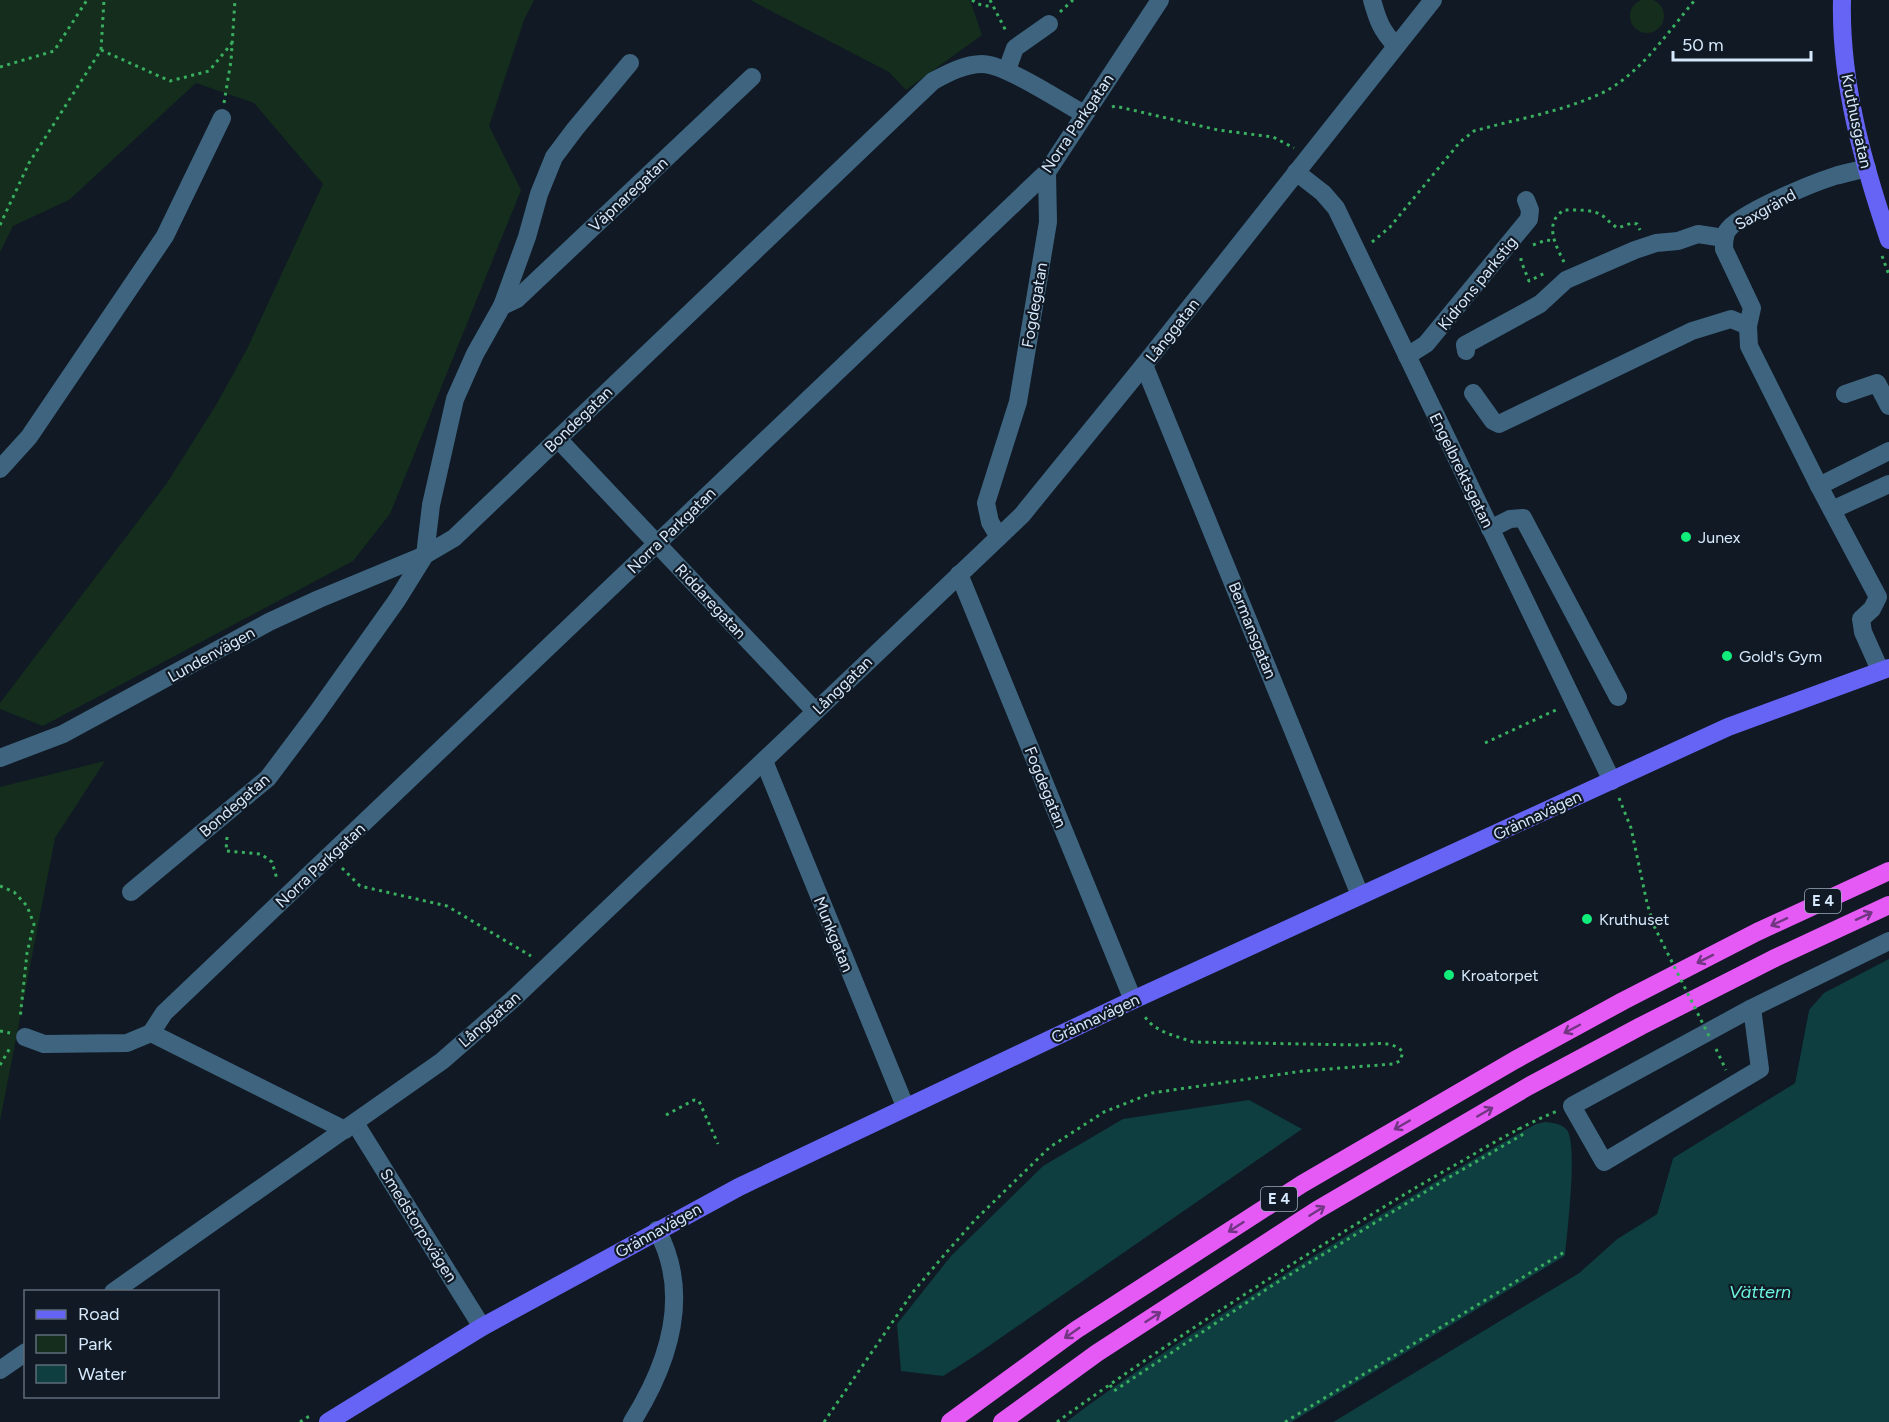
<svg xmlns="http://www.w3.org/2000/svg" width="1889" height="1422" viewBox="0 0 1889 1422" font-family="Figtree,sans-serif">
	<rect width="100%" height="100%" fill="#101924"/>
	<!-- green -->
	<g fill="#142d1c">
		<circle cx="1647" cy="16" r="17"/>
		<polygon points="0,0 534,0 524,20 489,126 521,190 390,514 353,561 43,726 0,709 0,703 167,483 216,405 247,349 323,184 254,103 196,83 69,200 13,226 0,252"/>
		<polygon points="750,0 970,0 982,35 906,90 889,72"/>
		<polygon points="105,761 55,838 0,1121 0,787"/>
	</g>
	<!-- water -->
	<g fill="#0e3e3f">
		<polygon points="1889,959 1889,1422 1333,1422 1579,1273 1617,1239 1657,1214 1673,1158 1795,1083 1809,1010 1824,993"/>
		<polygon points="1249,1100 1302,1129 973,1357 943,1376 901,1371 897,1324 951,1256 1043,1166 1123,1119"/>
		<path d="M1545,1122C1553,1123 1561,1123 1567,1130C1578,1145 1567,1233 1565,1256L1292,1422H1066C1147,1361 1234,1306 1320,1252C1392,1208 1463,1164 1536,1124Z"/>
	</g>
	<!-- pier -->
	<g fill="#101924">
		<polygon points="1809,1010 1795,1083 1673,1158 1657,1214 1617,1239 1579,1273 1333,1422 1330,1422 1331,1419 1577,1270 1616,1237 1654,1212 1671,1156 1793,1082 1805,1012"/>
		<polygon points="1568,1254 1567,1258 1298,1422 1292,1422"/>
	</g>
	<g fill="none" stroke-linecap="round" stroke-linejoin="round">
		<!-- path -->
		<g stroke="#38ae5e" stroke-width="3" stroke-dasharray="3 4.5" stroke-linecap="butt">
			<polyline points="972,0 978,4 992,7"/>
			<polyline points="990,0 1007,33"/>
			<polyline points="1060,12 1073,0"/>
			<polyline points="101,50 170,81 209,71 232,43"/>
			<polyline points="0,67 54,51 87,0"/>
			<polyline points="224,103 231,61 235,0"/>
			<polyline points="1112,107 1115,106 1218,130 1273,137 1294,148"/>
			<polyline points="0,225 29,163 101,50 104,0"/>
			<path d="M1372,242L1390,227L1460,142L1474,131C1513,120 1555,113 1593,97C1637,80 1666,34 1695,0"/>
			<polyline points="1533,245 1546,240 1554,241"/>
			<polyline points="1882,256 1889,275"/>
			<polyline points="1521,258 1521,261 1529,281 1547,272"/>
			<path d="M1564,262C1556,246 1543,223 1564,210C1576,210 1593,209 1603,216C1608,220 1612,225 1618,228L1632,223L1637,224L1640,230"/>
			<polyline points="1485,743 1558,709"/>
			<polyline points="1619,798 1631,828 1647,903 1654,926"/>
			<polyline points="227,837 226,851 261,854 272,862 277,879"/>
			<polyline points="342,868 360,886 447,906 531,956"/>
			<polyline points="0,886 14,892 27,906 34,924 27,953 20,1019"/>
			<polyline points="0,1031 10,1033"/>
			<polyline points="1716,1049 1726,1070"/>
			<polyline points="0,1065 10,1048"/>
			<polyline points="666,1115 694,1100 699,1101 718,1144"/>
			<polyline points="1110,1385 1114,1391 1273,1285 1448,1178 1522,1135 1518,1128"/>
			<polyline points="300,1422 311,1415"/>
			<path d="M824,1422L913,1292L945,1254L976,1219L1050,1147L1104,1112L1152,1093L1303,1071L1393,1064L1400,1061L1403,1052C1392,1040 1374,1044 1359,1045L1193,1042L1166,1033L1153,1026L1143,1015"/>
			<path d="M1057,1422C1154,1352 1256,1286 1358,1223C1393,1201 1428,1180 1464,1160C1494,1142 1524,1125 1557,1111"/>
			<polyline points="1285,1422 1566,1251"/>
		</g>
		<!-- minor -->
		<g stroke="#3e647f" stroke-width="18">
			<path d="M1372,0C1378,21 1381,30 1396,46"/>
			<polyline points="1007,70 1015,48 1049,24"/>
			<path d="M1867,168C1856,171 1845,173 1835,176C1813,183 1739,213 1727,231C1724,237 1724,242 1724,249L1752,308L1748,326L1749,346L1819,486L1878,597L1872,609L1861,619L1863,632L1880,670"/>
			<polyline points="1296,172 1323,193 1336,208 1612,781"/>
			<polyline points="502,306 517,299 752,77"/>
			<polyline points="1466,351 1465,345 1540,304 1566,280 1635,250 1656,243 1678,241 1698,234 1724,238"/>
			<polyline points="1407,356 1426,344 1529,219 1530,210 1526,200"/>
			<polyline points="1144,365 1360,895"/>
			<polyline points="1473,393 1493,421 1499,424 1692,331 1731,319 1748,326"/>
			<polyline points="1845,394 1877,383 1889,406"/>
			<polyline points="558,439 815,711"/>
			<polyline points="0,469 29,437 165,236 222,118"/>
			<polyline points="1819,486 1889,451"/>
			<polyline points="1832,510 1889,484"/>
			<polyline points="1490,529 1510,519 1523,518 1618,697"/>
			<polyline points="999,537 990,522 986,503 1018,402 1048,222 1047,172"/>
			<polyline points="425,555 431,505 455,399 475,354 502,306 527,237 539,194 554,157 575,129 630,63"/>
			<polyline points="959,574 1133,1000"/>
			<polyline points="0,758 63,734 269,622 319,599 425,555"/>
			<polyline points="764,761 905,1106"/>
			<path d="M131,892L268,778L316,714L397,600L425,555L454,538L933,81C948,73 965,64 982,64C1005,64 1062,102 1084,114"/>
			<polyline points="1752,1008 1760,1069 1604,1162 1572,1106 1752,1008 1889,941"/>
			<polyline points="151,1033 164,1013 1047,172 1160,0"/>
			<polyline points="151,1033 345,1130"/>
			<polyline points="25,1037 44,1044 127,1043 151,1033"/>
			<polyline points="355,1123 482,1327"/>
			<polyline points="113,1292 442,1061 512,1000 999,537 1022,515 1144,365 1433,0"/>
			<polyline points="0,1370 26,1352"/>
			<path d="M632,1422C669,1363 692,1295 657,1230"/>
		</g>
		<!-- major -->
		<g stroke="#6664f4" stroke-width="18">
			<path d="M1842,0C1840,82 1863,163 1889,240"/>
			<polyline points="328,1422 482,1327 739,1187 1133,1000 1728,727 1889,668"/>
		</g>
		<!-- highway -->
		<g stroke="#e559f4" stroke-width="18">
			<polyline points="950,1422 1076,1330 1302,1184 1515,1060 1623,1001 1757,932 1889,871"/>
			<polyline points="1002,1422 1097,1353 1317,1210 1529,1086 1641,1026 1773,959 1889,905"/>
		</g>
		<!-- path-bridge -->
		<polyline stroke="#38ae5e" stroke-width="3" stroke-dasharray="3 4.5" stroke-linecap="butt" points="1654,926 1710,1038"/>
	</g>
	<!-- one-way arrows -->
	<defs><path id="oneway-shaft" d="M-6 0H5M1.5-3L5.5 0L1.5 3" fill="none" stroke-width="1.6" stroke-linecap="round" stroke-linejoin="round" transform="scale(1.5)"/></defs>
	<g stroke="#703682">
		<use href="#oneway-shaft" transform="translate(1864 916) rotate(-25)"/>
		<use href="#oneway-shaft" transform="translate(1779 922) rotate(155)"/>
		<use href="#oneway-shaft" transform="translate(1705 959) rotate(153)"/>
		<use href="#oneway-shaft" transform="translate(1572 1029) rotate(152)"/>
		<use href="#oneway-shaft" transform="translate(1485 1112) rotate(-30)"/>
		<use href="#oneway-shaft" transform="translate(1402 1125) rotate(150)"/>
		<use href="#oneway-shaft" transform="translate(1317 1211) rotate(-32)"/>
		<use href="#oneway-shaft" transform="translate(1236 1227) rotate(147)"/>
		<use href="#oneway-shaft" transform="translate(1153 1317) rotate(-33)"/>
		<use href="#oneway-shaft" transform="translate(1072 1333) rotate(145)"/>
	</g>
	<!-- markers -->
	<g fill="#10ed7b" stroke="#101924" stroke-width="2">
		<circle cx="1686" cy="537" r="6"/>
		<circle cx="1727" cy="656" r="6"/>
		<circle cx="1587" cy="919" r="6"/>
		<circle cx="1449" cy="975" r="6"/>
	</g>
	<g text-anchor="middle" stroke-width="4.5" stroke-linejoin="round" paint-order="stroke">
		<!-- shield labels -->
		<g fill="#101924" stroke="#9babbb" stroke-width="1.5">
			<rect x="1805" y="889" width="36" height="24" rx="4.5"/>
			<rect x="1261" y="1187" width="36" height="24" rx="4.5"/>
		</g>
		<g font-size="15" font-weight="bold" fill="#d6e9fc">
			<text x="1823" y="906">E 4</text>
			<text x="1279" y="1204">E 4</text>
		</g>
		<!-- street labels -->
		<g font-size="16" fill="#d6e9fc" stroke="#101924">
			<text transform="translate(1857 121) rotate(78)" y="6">Kruthusgatan</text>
			<text transform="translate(1077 123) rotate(-56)" y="6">Norra Parkgatan</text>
			<text transform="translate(628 194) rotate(-43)" y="6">Väpnaregatan</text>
			<text transform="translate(1765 209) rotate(-29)" y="6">Saxgränd</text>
			<text transform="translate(1477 283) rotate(-51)" y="6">Kidrons parkstig</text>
			<text transform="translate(1034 305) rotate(-80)" y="6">Fogdegatan</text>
			<text transform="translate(1172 330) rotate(-52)" y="6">Långgatan</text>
			<text transform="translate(578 419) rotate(-44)" y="6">Bondegatan</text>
			<text transform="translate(1462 470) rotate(64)" y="6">Engelbrektsgatan</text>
			<text transform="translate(671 530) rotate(-44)" y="6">Norra Parkgatan</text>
			<text transform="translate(711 601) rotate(47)" y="6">Riddaregatan</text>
			<text transform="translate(1253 630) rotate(68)" y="6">Bermansgatan</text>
			<text transform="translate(211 654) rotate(-29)" y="6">Lundenvägen</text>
			<text transform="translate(842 685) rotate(-44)" y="6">Långgatan</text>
			<text transform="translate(1046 787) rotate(68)" y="6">Fogdegatan</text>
			<text transform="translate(234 805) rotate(-41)" y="6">Bondegatan</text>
			<text transform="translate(1537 815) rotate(-25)" y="6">Grännavägen</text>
			<text transform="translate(320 865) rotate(-43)" y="6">Norra Parkgatan</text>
			<text transform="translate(834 934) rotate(68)" y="6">Munkgatan</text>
			<text transform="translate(1095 1018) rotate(-25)" y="6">Grännavägen</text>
			<text transform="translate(489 1019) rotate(-41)" y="6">Långgatan</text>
			<text transform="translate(419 1225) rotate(58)" y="6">Smedstorpsvägen</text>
			<text transform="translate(658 1230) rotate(-29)" y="6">Grännavägen</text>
		</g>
		<!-- poi labels -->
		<g font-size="16" fill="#d6e9fc" stroke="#101924" text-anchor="start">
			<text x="1698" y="543">Junex</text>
			<text x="1739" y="662">Gold's Gym</text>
			<text x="1599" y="925">Kruthuset</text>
			<text x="1461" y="981">Kroatorpet</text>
		</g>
		<!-- water labels -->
		<g font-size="18" font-style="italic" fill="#6bf5e0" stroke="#101924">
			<text x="1760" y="1298">Vättern</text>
		</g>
	</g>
	<!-- legend -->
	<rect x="24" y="1290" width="195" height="108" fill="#101924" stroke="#5f6c7a" stroke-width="1.5"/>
	<rect x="36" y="1310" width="30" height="9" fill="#6664f4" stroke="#5f6c7a" stroke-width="1.5"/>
	<text x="78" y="1320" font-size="18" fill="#d6e9fc">Road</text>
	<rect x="36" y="1335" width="30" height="18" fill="#142d1c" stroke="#5f6c7a" stroke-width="1.5"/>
	<text x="78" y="1350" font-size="18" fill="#d6e9fc">Park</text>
	<rect x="36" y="1365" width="30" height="18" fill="#0e3e3f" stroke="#5f6c7a" stroke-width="1.5"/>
	<text x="78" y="1380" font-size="18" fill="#d6e9fc">Water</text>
	<!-- scale -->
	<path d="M1673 51v9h138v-9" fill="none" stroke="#d6e9fc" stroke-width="3"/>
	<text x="1682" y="51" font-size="18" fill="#d6e9fc" stroke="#101924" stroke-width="4.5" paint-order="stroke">50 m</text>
</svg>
